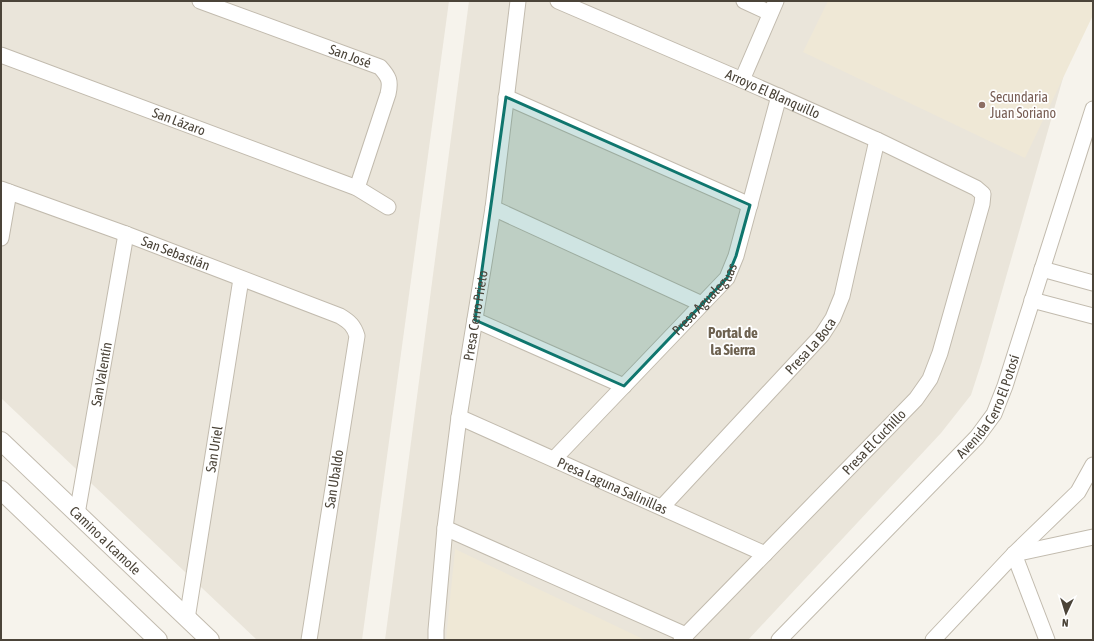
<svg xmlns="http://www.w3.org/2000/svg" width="1094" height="641" viewBox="0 0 1094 641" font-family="'Asap Condensed',sans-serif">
	<rect width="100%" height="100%" fill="#f6f3ec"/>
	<!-- residential -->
	<g fill="#eae5da">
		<polygon points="1,1 449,1 362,640 257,640 1,398"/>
		<polygon points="469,1 1085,1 982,361 971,395 941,433 748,640 385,640"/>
	</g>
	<!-- education -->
	<g fill="#efe8d6">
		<polygon points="828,1 1093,1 1093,15 1025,158 803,52"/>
		<polygon points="455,549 645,640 446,640"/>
	</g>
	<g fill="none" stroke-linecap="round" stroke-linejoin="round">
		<defs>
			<g id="minor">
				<path id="s1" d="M200,1L380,67C389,77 391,81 388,94L357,188"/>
				<path id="s2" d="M558,1L742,80L877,140L976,188L983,194L982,204L940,353L930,379L916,399L681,640"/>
				<polyline points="744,1 770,13"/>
				<path id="s3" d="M1,55L357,188L388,207"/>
				<polyline points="742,80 776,1"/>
				<polyline points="506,97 750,205"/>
				<path id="s4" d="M1,189L126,234L340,316C350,322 354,326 357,336L309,640"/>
				<polyline points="493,208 702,304"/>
				<polyline points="1,238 9,192"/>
				<polyline points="1042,269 1093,283"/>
				<polyline points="1032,300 1093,316"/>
				<polyline points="475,320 624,386"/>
				<path id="s5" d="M459,417L765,554"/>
				<path id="s6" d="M554,459L727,278L736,256L779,96"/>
				<path id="s7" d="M662,507L822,335L833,318L842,296L877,140"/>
				<path id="s8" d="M77,514L126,234"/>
				<polyline points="445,528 686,635"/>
				<polyline points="1014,554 1047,640"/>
				<polyline points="1014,554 1093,537"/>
				<path id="s9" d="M187,619L241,279"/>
				<path id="s10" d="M436,640V630L445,528L459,417L493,208L518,1"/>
				<path id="s11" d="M779,640L977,437L994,414L1005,386L1093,109"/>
				<polyline points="933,640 1014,554 1078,492 1093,465"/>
			</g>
			<g id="tertiary">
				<path id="s12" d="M1,441L210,640"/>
				<polyline points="1,490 158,640"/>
			</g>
		</defs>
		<!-- minor casing -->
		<use href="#minor" stroke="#c2bbae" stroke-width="17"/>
		<!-- tertiary casing -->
		<use href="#tertiary" stroke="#c2bbae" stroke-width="20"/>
		<!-- minor -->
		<use href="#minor" stroke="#fff" stroke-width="15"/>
		<!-- tertiary -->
		<use href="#tertiary" stroke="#fff" stroke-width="18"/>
	</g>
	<!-- marked area -->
	<path fill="#0f766e" fill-opacity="0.2" stroke="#0f766e" stroke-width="3" stroke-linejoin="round" d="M506,97L750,205L736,256L727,278L624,386L475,320Z"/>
	<!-- markers -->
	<circle fill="#8d6e63" stroke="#fff" stroke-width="1.5" cx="982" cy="105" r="4"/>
	<g text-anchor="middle" stroke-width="3.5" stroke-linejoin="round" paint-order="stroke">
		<!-- street labels -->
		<g font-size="14" fill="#4b4439" stroke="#fff">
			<text dy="5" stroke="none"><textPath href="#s1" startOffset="160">San José</textPath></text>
			<text dy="5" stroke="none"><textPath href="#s2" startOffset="234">Arroyo El Blanquillo</textPath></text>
			<text dy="5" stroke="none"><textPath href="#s3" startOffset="190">San Lázaro</textPath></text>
			<text dy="5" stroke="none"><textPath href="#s4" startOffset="186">San Sebastián</textPath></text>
			<text dy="5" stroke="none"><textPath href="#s6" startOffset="220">Presa Agualeguas</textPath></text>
			<text dy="5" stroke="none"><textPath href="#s10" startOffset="327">Presa Cerro Prieto</textPath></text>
			<text dy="5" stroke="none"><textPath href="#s7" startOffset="219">Presa La Boca</textPath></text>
			<text dy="5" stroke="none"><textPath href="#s8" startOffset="142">San Valentín</textPath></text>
			<text dy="5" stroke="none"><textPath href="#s11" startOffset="316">Avenida Cerro El Potosí</textPath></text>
			<text transform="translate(874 442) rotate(-46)" y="5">Presa El Cuchillo</text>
			<text dy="5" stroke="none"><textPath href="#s9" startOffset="172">San Uriel</textPath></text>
			<text transform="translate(334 479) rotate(-81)" y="5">San Ubaldo</text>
			<text dy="5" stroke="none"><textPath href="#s5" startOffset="168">Presa Laguna Salinillas</textPath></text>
			<text dy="5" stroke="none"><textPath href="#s12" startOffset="144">Camino a Icamole</textPath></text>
		</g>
		<!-- education labels -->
		<g font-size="14" fill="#785e54" stroke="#fff" text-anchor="start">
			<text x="990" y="102">Secundaria<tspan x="990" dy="16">Juan Soriano</tspan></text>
		</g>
		<!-- neighbourhood labels -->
		<g font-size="15" font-weight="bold" fill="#6e6250" stroke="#fff">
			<text x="733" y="338">Portal de<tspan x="733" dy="17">la Sierra</tspan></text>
		</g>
	</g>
	<!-- border -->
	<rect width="1094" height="641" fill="none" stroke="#4b4439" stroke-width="4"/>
	<!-- north arrow -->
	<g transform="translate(1066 613) rotate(184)" stroke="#ffffff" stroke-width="3" paint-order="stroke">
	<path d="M0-3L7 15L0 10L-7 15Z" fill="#4b4439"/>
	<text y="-6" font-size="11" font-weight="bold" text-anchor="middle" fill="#4b4439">N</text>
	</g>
</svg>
